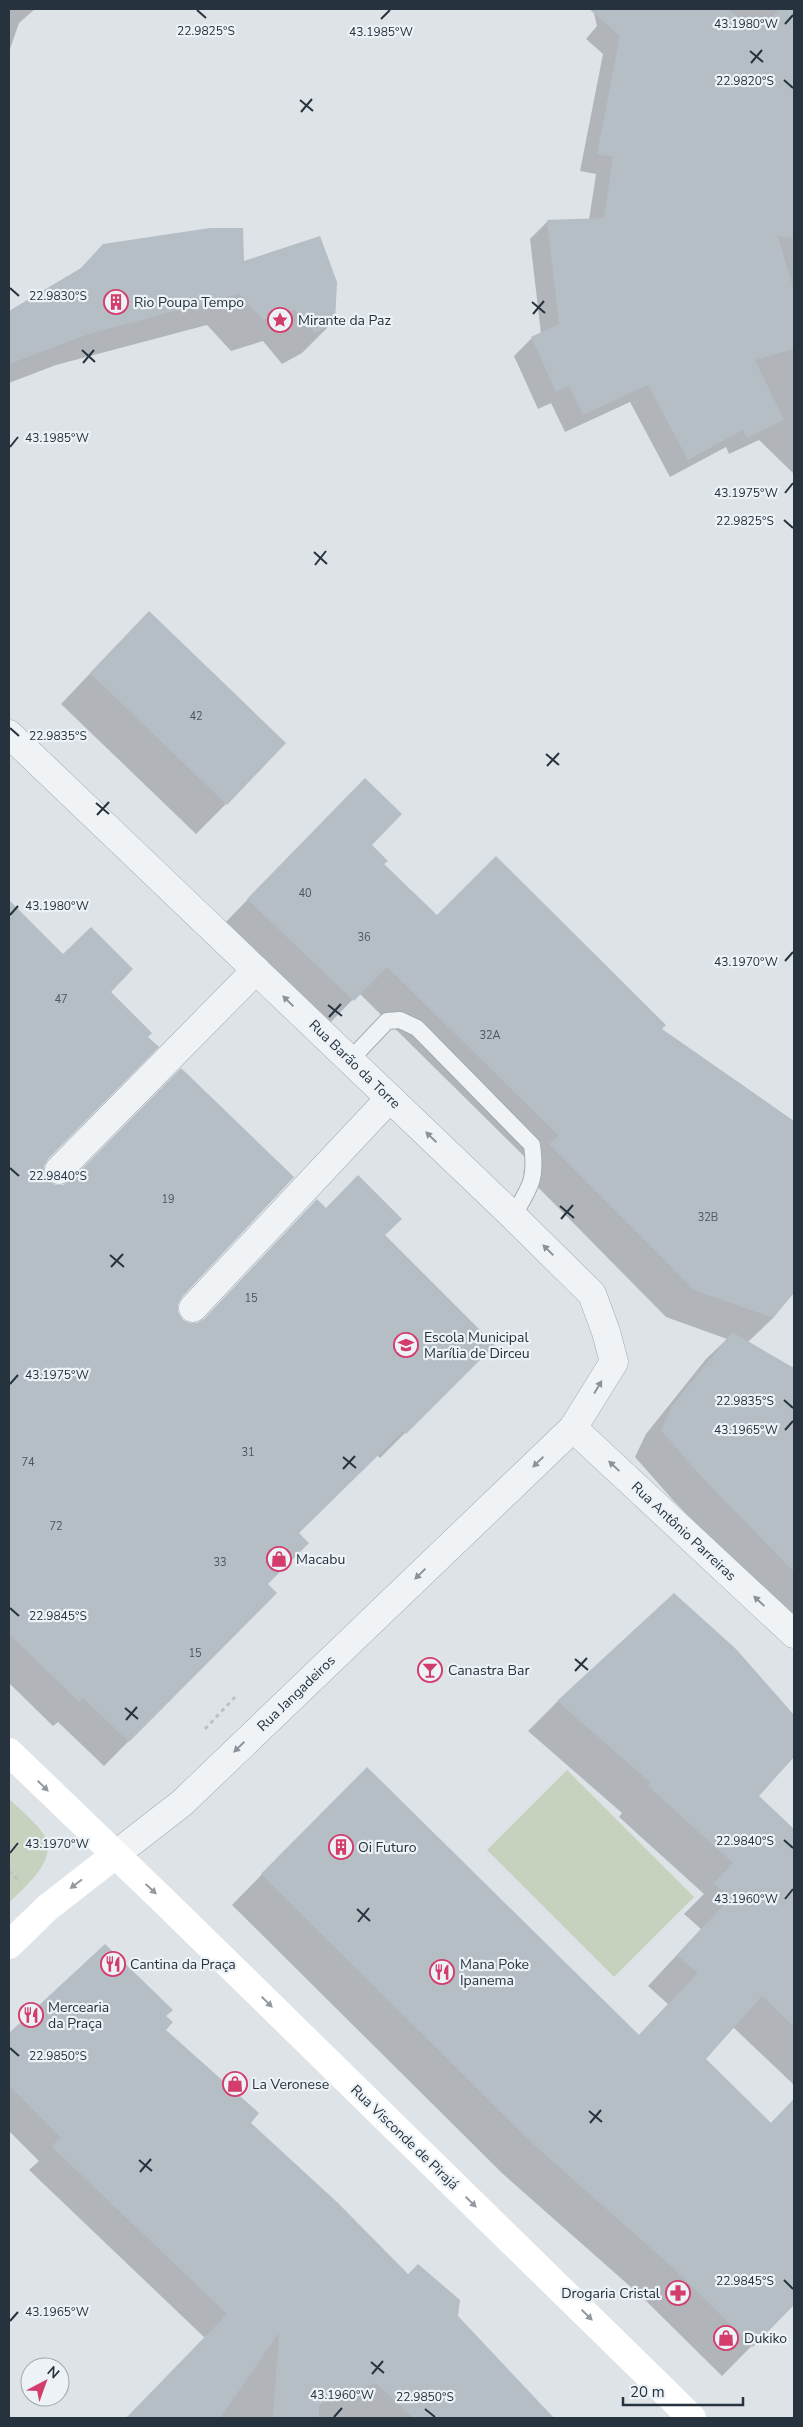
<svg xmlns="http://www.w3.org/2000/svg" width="803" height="2427" viewBox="0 0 803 2427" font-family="'Nunito Sans',sans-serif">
	<rect width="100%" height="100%" fill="#dee3e8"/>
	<!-- green -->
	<g fill="#c7d2be">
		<polygon points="567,1770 694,1897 614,1977 487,1850"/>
		<path d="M9,1799C20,1809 33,1820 42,1832C62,1858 25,1886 9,1903Z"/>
	</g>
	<!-- shadow -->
	<g fill="#0003">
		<polygon points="9,9 35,9 19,23 9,52"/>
		<polygon points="593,9 794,9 794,474 759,440 729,454 726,447 670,477 630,402 565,432 551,403 538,409 514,356 532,338 541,334 530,239 547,222 589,220 596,174 580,171 603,54 586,39 597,26"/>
		<polygon points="104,245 243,262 334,321 302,353 282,364 263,341 231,351 207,325 56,365 9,383 9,313 78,271"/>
		<polygon points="119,643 226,804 196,834 61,704"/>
		<polygon points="338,807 370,845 383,864 437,917 660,1030 794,1123 794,1291 773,1318 748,1342 794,1369 794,1617 749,1578 672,1499 635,1457 646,1434 706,1359 727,1339 666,1317 523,1172 532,1164 359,993 326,1027 221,927"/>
		<polygon points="9,901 63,955 109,992 43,1166 43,1175 47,1182 181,1297 177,1304 177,1312 182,1321 190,1325 202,1322 317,1201 326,1209 383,1235 493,1345 380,1458 377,1455 297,1533 267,1584 276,1593 104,1766 58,1722 53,1726 9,1683"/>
		<polygon points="736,1650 794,1717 794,1755 757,1796 794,1830 794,2085 733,2027 704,2059 770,2124 794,2099 794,2303 722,2376 641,2296 503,2174 232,1905 337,1798 638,2036 668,2004 648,1986 701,1929 684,1914 704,1894 619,1817 622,1813 528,1731 558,1701"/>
		<polygon points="105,1945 165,2016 165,2030 249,2123 408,2276 457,2316 552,2418 127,2418 205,2338 29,2170 39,2161 9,2131 9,2034"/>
	</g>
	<!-- building -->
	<g fill="#b5bdc5">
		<polygon points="589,9 728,9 756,32 780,9 794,9 794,239 778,236 794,291 794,349 755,360 784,420 747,438 743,430 688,460 648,385 583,415 569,386 556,392 531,337 559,324 547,220 604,218 613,157 597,154 620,36"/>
		<polygon points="210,228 243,228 244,261 320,236 337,282 335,322 315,333 295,310 263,320 239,294 89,334 9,364 9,311 81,268 103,244"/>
		<polygon points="149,611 286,743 227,805 90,673"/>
		<polygon points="365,778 402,814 372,845 388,861 384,864 437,915 496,856 666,1025 662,1029 794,1121 794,1293 773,1318 694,1290 549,1144 559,1136 387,967 354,1001 247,899"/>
		<polygon points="9,900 63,954 91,927 133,969 111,992 152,1033 148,1037 159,1047 48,1159 44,1166 44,1174 48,1181 56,1185 63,1185 70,1181 181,1068 294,1177 182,1297 178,1304 178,1312 183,1320 190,1323 197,1323 204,1319 317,1199 326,1208 358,1175 402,1219 385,1235 495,1345 406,1434 403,1431 299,1533 309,1543 268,1584 277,1593 129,1742 83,1698 79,1702 9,1634"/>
		<polygon points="732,1332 794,1368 794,1572 698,1473 661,1430 672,1406"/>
		<polygon points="674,1593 736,1649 794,1715 794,1757 759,1796 794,1829 794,2027 762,1996 706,2059 771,2123 794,2099 794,2305 753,2347 671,2266 533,2144 261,1874 367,1767 639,2035 698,1973 677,1955 730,1898 714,1883 733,1863 648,1786 651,1783 557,1701"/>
		<polygon points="105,1944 173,2010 166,2016 173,2022 166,2030 259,2113 251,2123 338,2203 408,2274 418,2264 460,2300 458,2316 554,2418 413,2418 376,2383 319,2405 319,2418 273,2418 279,2333 220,2418 126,2418 227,2314 51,2146 61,2138 9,2085 9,2033"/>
	</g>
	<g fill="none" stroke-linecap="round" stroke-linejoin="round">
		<defs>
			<path id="lane" d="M350,1060L387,1021L400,1020L417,1028L532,1145C537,1180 530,1187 513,1216"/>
			<g id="street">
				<polyline points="9,734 513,1216 592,1294 606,1332 614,1362 573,1428 182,1803 115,1855"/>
				<polyline points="59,1170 256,970"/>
				<polyline points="193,1308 390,1098"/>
				<polyline points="573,1428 794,1634"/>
			</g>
		</defs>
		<!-- lane casing -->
		<use href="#lane" stroke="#a3abb2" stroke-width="18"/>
		<!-- street casing -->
		<use href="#street" stroke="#a3abb2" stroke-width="29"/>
		<!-- path -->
		<g stroke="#bbc1c6" stroke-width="3" stroke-dasharray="4 4" stroke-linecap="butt">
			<polyline points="205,1729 235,1697"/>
			<polyline points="9,1871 21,1883"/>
		</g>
		<!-- lane -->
		<use href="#lane" stroke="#f0f3f6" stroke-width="16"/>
		<!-- street -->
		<use href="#street" stroke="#f0f3f6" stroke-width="28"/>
		<!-- secondary -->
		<g stroke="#fff" stroke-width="28">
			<polyline points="9,1752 166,1903 692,2418"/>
			<polyline points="9,1945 47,1908 115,1855"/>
		</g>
	</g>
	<!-- one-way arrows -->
	<defs><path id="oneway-solid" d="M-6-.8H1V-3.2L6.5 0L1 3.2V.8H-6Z" transform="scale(1.25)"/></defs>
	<g fill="#8b939a">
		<use href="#oneway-solid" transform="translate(288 1001) rotate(-136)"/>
		<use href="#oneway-solid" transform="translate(431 1137) rotate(-136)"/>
		<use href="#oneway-solid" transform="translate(548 1250) rotate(-135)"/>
		<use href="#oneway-solid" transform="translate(598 1387) rotate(-59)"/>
		<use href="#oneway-solid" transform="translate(538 1462) rotate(136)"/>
		<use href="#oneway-solid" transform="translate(614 1466) rotate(-137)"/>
		<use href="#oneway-solid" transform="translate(420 1574) rotate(136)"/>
		<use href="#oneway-solid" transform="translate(759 1601) rotate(-137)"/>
		<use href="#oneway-solid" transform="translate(239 1747) rotate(136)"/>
	</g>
	<g fill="#92999f">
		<use href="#oneway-solid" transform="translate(43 1786) rotate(44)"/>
		<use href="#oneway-solid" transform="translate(76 1884) rotate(143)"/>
		<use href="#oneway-solid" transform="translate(151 1889) rotate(43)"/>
		<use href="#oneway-solid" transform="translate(267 2002) rotate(44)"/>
		<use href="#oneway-solid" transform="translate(471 2202) rotate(44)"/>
		<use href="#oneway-solid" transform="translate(587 2315) rotate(44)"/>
	</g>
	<!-- ticks -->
	<path fill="none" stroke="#26333f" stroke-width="2" d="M197,10L206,18M381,19L390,10M785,24L793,15M750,51L763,62M751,63L762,50M784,80L793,88M300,100L313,111M301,112L312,99M10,288L19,296M532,302L545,313M533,314L544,301M82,350L95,362M83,363L94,350M10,447L18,437M785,493L793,483M784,520L793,528M314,552L327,564M315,565L326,551M10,728L19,736M546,754L559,765M547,766L559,753M96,803L109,814M97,815L109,802M10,915L18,906M785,961L793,952M328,1005L342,1016M329,1017L341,1004M10,1168L19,1176M560,1206L574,1218M561,1219L573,1205M110,1255L124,1267M111,1267L123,1254M10,1384L18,1375M784,1400L793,1408M785,1430L793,1421M343,1457L356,1468M343,1469L355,1456M10,1608L19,1616M575,1659L588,1670M575,1671L587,1658M125,1708L138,1719M126,1720L137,1707M784,1840L793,1848M10,1853L18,1843M785,1899L793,1889M357,1909L370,1921M358,1922L369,1908M10,2048L19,2056M589,2111L602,2122M590,2123L601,2110M139,2160L152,2171M140,2172L151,2159M784,2280L793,2289M10,2321L18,2312M371,2362L384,2373M372,2374L383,2361M425,2409L435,2417M334,2417L342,2408"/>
	<!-- icons -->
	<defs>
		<symbol id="building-ring" viewBox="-11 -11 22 22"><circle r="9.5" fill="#edf2f6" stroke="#d23d6c" stroke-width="1.5"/><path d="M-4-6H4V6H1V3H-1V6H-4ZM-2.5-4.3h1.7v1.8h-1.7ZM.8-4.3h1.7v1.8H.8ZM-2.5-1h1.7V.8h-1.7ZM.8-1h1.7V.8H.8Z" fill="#d23d6c"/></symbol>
		<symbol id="sight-ring" viewBox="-11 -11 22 22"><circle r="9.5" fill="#edf2f6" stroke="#d23d6c" stroke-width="1.5"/><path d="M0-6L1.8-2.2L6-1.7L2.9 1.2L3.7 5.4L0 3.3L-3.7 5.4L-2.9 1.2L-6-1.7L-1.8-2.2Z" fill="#d23d6c"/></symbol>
		<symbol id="school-ring" viewBox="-11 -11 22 22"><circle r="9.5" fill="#edf2f6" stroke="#d23d6c" stroke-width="1.5"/><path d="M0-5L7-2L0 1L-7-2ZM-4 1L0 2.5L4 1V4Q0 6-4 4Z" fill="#d23d6c"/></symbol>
		<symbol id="shop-ring" viewBox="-11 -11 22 22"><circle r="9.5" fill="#edf2f6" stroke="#d23d6c" stroke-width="1.5"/><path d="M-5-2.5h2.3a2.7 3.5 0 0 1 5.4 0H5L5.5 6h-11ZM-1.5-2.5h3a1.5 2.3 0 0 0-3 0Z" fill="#d23d6c"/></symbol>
		<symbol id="bar-ring" viewBox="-11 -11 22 22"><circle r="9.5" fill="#edf2f6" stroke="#d23d6c" stroke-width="1.5"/><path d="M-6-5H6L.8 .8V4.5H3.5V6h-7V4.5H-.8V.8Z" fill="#d23d6c"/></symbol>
		<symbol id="restaurant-ring" viewBox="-11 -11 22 22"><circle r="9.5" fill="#edf2f6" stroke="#d23d6c" stroke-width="1.5"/><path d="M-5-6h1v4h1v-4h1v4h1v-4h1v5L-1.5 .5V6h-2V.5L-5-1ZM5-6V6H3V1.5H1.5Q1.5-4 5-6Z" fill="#d23d6c"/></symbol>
		<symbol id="pharmacy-ring" viewBox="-11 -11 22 22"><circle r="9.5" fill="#edf2f6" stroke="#d23d6c" stroke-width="1.5"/><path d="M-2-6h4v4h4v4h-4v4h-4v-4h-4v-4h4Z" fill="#d23d6c"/></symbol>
	</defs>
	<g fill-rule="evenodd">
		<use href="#building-ring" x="102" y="288" width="28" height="28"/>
		<use href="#sight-ring" x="266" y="306" width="28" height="28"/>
		<use href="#school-ring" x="392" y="1331" width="28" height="28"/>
		<use href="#shop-ring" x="265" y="1545" width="28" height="28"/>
		<use href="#bar-ring" x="416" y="1656" width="28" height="28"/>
		<use href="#building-ring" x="327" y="1833" width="28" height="28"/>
		<use href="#restaurant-ring" x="99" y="1950" width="28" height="28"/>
		<use href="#restaurant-ring" x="428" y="1958" width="28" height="28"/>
		<use href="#restaurant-ring" x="17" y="2001" width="28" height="28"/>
		<use href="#shop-ring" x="221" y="2070" width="28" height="28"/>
		<use href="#pharmacy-ring" x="664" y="2279" width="28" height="28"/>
		<use href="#shop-ring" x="712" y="2324" width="28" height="28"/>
	</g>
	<g text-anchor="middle" stroke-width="4.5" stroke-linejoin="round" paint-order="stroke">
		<!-- number labels -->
		<g font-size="11" fill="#4a5660">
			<text x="196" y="720">42</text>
			<text x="305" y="897">40</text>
			<text x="364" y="941">36</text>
			<text x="61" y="1003">47</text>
			<text x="490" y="1039">32A</text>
			<text x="168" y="1203">19</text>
			<text x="708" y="1221">32B</text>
			<text x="251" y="1302">15</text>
			<text x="248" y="1456">31</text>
			<text x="28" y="1466">74</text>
			<text x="56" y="1530">72</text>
			<text x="220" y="1566">33</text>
			<text x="195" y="1657">15</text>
		</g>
		<!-- poi labels -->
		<g font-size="14" fill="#26333f" stroke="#edf2f6" text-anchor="start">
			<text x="134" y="307">Rio Poupa Tempo</text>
			<text x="298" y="325">Mirante da Paz</text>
			<text x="424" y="1342">Escola Municipal<tspan x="424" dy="16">Marília de Dirceu</tspan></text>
			<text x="296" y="1564">Macabu</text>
			<text x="448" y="1675">Canastra Bar</text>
			<text x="358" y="1852">Oi Futuro</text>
			<text x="130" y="1969">Cantina da Praça</text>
			<text x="460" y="1969">Mana Poke<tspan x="460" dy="16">Ipanema</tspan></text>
			<text x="48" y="2012">Mercearia<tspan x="48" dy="16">da Praça</tspan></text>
			<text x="252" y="2089">La Veronese</text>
			<text x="660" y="2298" text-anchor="end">Drogaria Cristal</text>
			<text x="744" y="2343">Dukiko</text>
		</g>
		<!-- street labels -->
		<g font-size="14" fill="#26333f" stroke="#edf2f6">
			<text transform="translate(355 1064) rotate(44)" y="5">Rua Barão da Torre</text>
			<text transform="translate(684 1531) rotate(43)" y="5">Rua Antônio Parreiras</text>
			<text transform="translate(296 1693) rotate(-44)" y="5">Rua Jangadeiros</text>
			<text transform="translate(405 2137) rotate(44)" y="5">Rua Visconde de Pirajá</text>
		</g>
	</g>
	<g font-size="12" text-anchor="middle" fill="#26333f" stroke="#edf2f6" stroke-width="4.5" stroke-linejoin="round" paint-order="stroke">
		<text x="746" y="28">43.1980°W</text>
		<text x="206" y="35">22.9825°S</text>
		<text x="381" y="36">43.1985°W</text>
		<text x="745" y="85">22.9820°S</text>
		<text x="58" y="300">22.9830°S</text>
		<text x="57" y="442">43.1985°W</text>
		<text x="746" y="497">43.1975°W</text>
		<text x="745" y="525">22.9825°S</text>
		<text x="58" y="740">22.9835°S</text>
		<text x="57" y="910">43.1980°W</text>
		<text x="746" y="966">43.1970°W</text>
		<text x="58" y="1180">22.9840°S</text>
		<text x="57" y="1379">43.1975°W</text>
		<text x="745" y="1405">22.9835°S</text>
		<text x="746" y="1434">43.1965°W</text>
		<text x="58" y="1620">22.9845°S</text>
		<text x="745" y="1845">22.9840°S</text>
		<text x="57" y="1848">43.1970°W</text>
		<text x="746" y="1903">43.1960°W</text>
		<text x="58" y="2060">22.9850°S</text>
		<text x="745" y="2285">22.9845°S</text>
		<text x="57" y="2316">43.1965°W</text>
		<text x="342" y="2399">43.1960°W</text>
		<text x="425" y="2401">22.9850°S</text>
	</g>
	<!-- border -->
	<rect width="803" height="2427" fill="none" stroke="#26333f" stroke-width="20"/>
	<!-- north arrow -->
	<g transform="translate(45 2382) rotate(41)"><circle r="24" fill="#edf2f6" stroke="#9da6ad"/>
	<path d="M0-4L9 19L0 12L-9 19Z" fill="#d23d6c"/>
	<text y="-8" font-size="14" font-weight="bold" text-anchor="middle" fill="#26333f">N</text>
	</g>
	<!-- scale -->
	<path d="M623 2397v8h120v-8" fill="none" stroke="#26333f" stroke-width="2.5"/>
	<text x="630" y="2397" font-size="15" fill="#26333f" stroke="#edf2f6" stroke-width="4" paint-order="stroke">20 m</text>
</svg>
